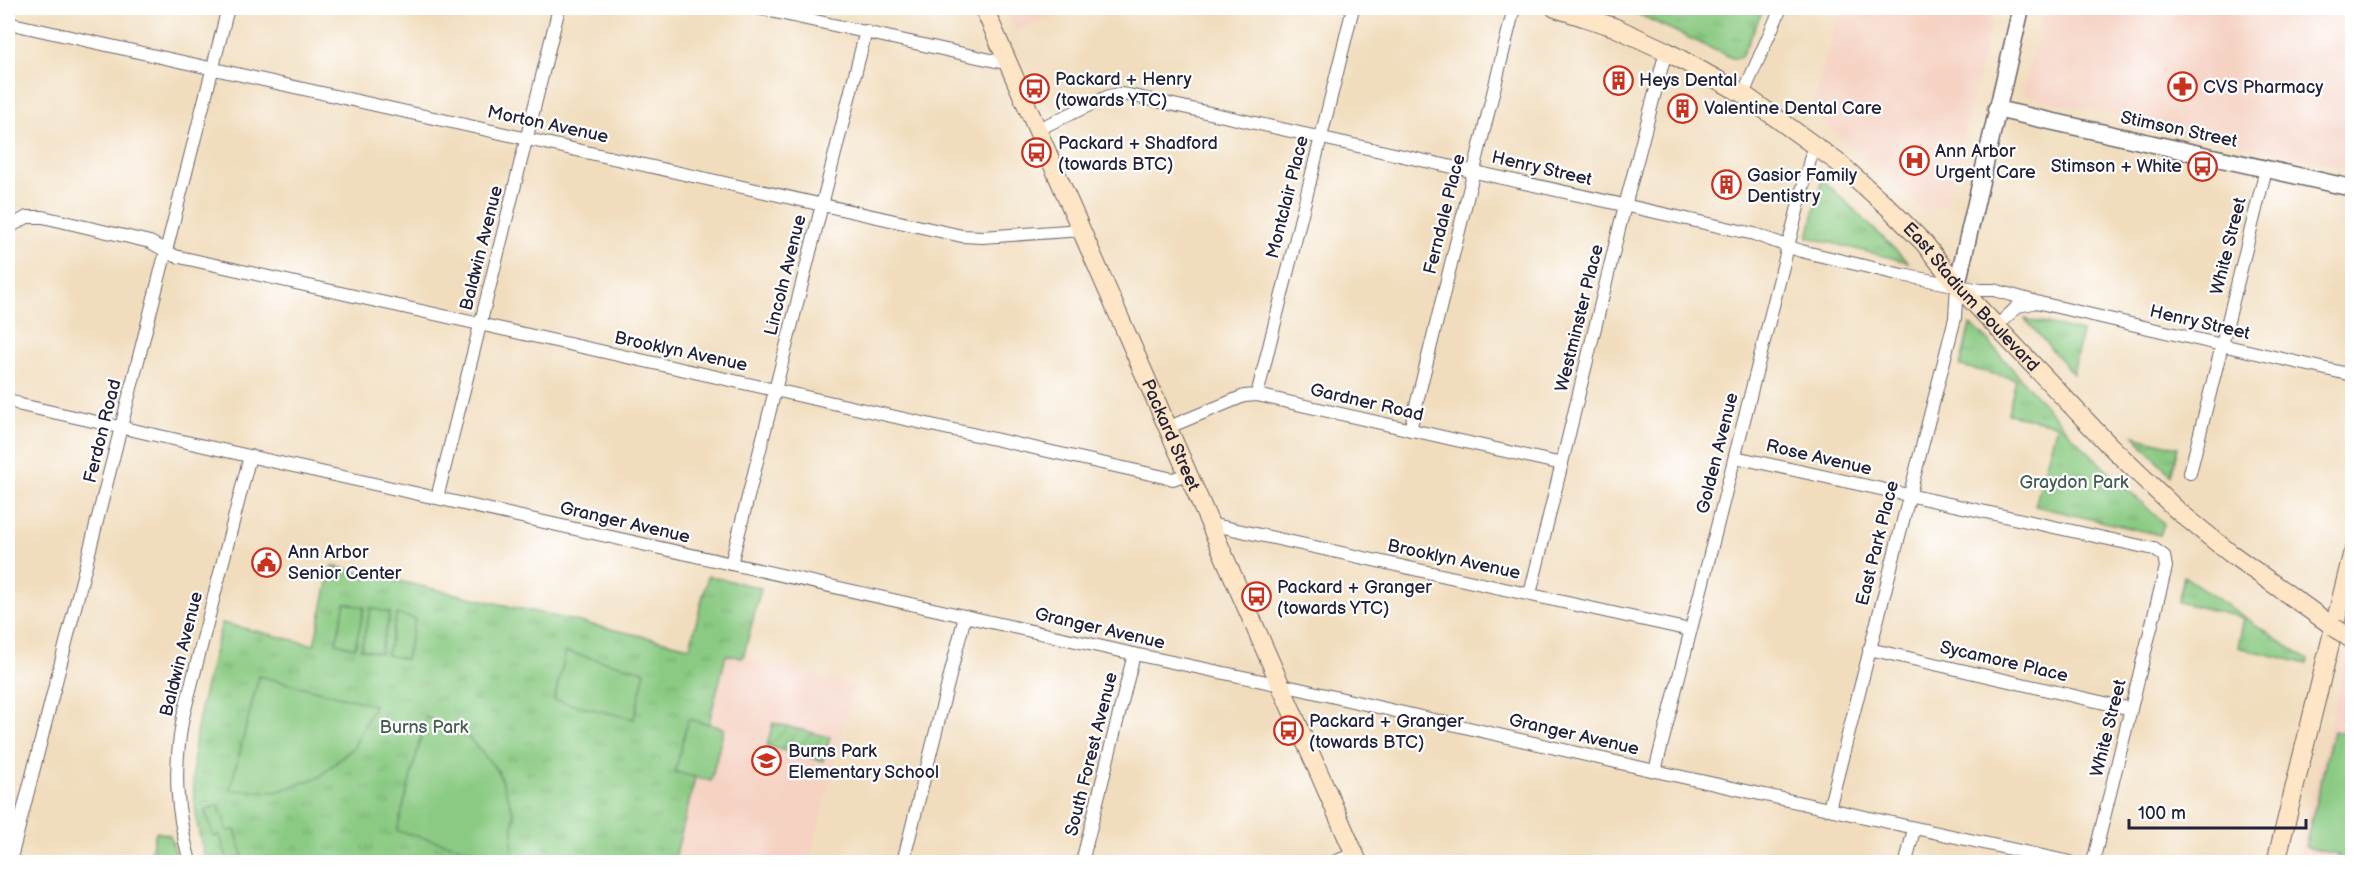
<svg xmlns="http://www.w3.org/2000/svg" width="2360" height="870" viewBox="0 0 2360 870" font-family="'Balsamiq Sans',sans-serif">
	<defs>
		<pattern id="grass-tufts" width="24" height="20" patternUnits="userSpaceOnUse" patternTransform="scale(1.5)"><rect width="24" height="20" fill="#8aca82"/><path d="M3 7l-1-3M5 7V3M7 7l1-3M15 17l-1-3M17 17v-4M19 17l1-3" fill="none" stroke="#77ad71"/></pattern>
		<pattern id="garden-furrows" width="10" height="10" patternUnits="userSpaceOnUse" patternTransform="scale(1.5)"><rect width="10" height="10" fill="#8aca82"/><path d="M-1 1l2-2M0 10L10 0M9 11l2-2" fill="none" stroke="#77ad71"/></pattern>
	</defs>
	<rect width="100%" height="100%" fill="#fff"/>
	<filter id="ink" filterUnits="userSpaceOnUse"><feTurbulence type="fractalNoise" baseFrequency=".0167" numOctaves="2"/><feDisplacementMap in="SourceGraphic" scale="12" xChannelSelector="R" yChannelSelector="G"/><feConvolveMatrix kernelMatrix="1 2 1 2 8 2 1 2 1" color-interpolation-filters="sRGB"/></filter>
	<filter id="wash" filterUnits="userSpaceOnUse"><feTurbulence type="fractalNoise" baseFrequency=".008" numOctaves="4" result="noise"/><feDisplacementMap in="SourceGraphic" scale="24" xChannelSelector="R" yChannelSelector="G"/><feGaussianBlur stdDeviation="1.35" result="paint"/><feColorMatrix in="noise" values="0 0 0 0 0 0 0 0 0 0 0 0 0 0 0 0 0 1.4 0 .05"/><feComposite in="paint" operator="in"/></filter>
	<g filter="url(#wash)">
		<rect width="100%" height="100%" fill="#f1ddbd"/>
		<!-- built -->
		<g fill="#f5d2c2">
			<polygon points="1006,8 1067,8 1067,10 1016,32"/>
			<polygon points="1840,8 1995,8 1947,202 1942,207 1929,211 1922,209 1811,111"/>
			<polygon points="2042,8 2352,8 2352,169 2022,95 2042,17"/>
			<polygon points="2352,636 2352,862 2295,862"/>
			<polygon points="727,654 854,685 809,862 674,862"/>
		</g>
		<!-- grass -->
		<g fill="url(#grass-tufts)" stroke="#56765e" stroke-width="1.5">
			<polygon points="1625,8 1764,8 1741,57 1734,59"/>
			<polygon points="1822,179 1908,262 1808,237"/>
			<polygon points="2025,319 2082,332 2073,374"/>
			<polygon points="1970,325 1979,331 2072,436 2164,524 2160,535 2035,506 2057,425 2008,414 2016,379 1960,366"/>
			<polygon points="2134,436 2178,447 2171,475"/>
			<path d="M332,566L690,647L708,576L761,588L743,658L726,655L674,862H206C179,770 199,712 222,623L314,645Z"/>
			<polygon points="2184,576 2308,660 2307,664 2238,647 2244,618 2178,602"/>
			<polygon points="156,832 170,835 178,862 148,862"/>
		</g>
		<!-- garden -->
		<polygon fill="url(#garden-furrows)" stroke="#56765e" stroke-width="1.5" points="773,723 830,737 823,761 767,746"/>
		<!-- pitch -->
		<g fill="#8aca82" stroke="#56765e" stroke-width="1.5">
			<polygon points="345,603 364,607 355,648 336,643"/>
			<polygon points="371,608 390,613 380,653 361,649"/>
			<polygon points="397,614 415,619 406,659 387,655"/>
			<polygon points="566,652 645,671 634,719 554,700"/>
			<polygon points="259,676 374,705 354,747 319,777 276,792 230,790"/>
			<polygon points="426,717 468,737 498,771 514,814 511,860 397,831"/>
			<polygon points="688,719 724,728 711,781 675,772"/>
			<polygon points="2333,731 2352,735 2352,862 2337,862 2338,855 2305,847"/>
			<polygon points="219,806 227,831 235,830 243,856 228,861 220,835 214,837 205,810"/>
		</g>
	</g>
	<g filter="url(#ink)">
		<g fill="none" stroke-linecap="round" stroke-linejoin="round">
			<defs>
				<g id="minor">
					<polyline points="757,8 1009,64"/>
					<polyline points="8,23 962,236 982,237 1082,230"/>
					<polyline points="1743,94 1781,8"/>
					<polyline points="1038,129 1109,96 1119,94 1129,95 1754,234 1801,251 1902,275 1980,290 1994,290 2040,303 2352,375"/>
					<polyline points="8,228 27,217 43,217 150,242 175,256 1173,479 1189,473"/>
					<polyline points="1997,326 2018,306 2033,303"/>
					<polyline points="1257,395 1353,8"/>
					<polyline points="8,399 21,405 1134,654 1300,689 1655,771 2070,862"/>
					<polyline points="1169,427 1244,396 1257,395 1562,464"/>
					<polyline points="1410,430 1514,8"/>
					<polyline points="1735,457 2154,549 2164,556 2166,567 2093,862"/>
					<polyline points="2190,473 2266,169"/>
					<polyline points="437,498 559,8"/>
					<polyline points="1210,524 1690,630"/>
					<polyline points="731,564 866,31"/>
					<polyline points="1530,594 1621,221 1666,51"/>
					<polyline points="1869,649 2131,709"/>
					<polyline points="1655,771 1814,144"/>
					<polyline points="1829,809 1955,318 1957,285"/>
					<polyline points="10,862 228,8"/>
					<path d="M190,862C176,810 173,771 183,717L250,456"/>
					<polyline points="903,862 965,616"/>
					<polyline points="1082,862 1134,654"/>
					<polyline points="1334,862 1354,854"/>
					<polyline points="1906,862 1914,829"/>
				</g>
				<g id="tertiary">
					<polyline points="1996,109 2352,188"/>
					<polyline points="1957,285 2021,8"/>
				</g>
				<g id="secondary">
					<path id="s1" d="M984,8L1358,862"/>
					<path id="s2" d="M1555,8L1614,27L1666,51L1743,94L1840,164L1888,207L1924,243L1957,285L2108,444L2178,511L2230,553L2334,627"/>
					<polyline points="2276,862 2352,555"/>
				</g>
			</defs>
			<!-- minor casing -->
			<use href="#minor" stroke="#6a6368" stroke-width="14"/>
			<!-- tertiary casing -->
			<use href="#tertiary" stroke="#6a6368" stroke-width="19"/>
			<!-- secondary casing -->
			<use href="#secondary" stroke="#6a6368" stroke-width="20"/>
			<!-- minor -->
			<use href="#minor" stroke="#fff" stroke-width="12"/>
			<!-- tertiary -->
			<use href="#tertiary" stroke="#fff" stroke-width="16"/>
			<!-- secondary -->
			<use href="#secondary" stroke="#fde5c5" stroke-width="18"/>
			<defs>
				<polyline id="secondary-bridge" points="2334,627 2352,640"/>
			</defs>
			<!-- secondary-bridge casing -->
			<use href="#secondary-bridge" stroke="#6a6368" stroke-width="20" stroke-linecap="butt"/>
			<!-- secondary-bridge -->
			<use href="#secondary-bridge" stroke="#fde5c5" stroke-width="18"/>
		</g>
	</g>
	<!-- icons -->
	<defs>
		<symbol id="building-ring" viewBox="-11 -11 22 22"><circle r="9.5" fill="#fff" stroke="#c8321e" stroke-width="1.5"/><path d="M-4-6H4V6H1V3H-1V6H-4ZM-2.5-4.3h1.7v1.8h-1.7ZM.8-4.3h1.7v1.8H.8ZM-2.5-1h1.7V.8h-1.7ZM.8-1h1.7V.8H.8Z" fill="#c8321e"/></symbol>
		<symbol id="pharmacy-ring" viewBox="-11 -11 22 22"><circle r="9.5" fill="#fff" stroke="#c8321e" stroke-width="1.5"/><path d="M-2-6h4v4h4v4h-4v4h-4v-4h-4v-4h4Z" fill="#c8321e"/></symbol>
		<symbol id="bus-ring" viewBox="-11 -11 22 22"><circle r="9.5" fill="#fff" stroke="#c8321e" stroke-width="1.5"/><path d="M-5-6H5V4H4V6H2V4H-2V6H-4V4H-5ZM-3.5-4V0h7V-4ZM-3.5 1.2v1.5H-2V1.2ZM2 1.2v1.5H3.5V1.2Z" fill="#c8321e"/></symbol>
		<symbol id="hospital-ring" viewBox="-11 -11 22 22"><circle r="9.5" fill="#fff" stroke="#c8321e" stroke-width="1.5"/><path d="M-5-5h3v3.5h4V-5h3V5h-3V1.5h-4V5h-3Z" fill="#c8321e"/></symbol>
		<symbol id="civic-ring" viewBox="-11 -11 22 22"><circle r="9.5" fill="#fff" stroke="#c8321e" stroke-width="1.5"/><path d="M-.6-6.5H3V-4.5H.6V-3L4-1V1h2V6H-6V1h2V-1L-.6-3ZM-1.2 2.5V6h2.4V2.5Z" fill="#c8321e"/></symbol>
		<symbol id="school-ring" viewBox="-11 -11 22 22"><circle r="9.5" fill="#fff" stroke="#c8321e" stroke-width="1.5"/><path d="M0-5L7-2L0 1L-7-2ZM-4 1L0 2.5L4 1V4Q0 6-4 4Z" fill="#c8321e"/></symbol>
	</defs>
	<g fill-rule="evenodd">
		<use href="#building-ring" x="1602" y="64" width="33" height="33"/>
		<use href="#pharmacy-ring" x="2166" y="70" width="33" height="33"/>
		<use href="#bus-ring" x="1018" y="72" width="33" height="33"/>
		<use href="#building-ring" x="1666" y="92" width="33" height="33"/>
		<use href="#bus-ring" x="1020" y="136" width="33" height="33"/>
		<use href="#hospital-ring" x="1898" y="144" width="33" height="33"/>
		<use href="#bus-ring" x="2186" y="150" width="33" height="33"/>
		<use href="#building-ring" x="1710" y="168" width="33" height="33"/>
		<use href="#civic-ring" x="250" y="546" width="33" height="33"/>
		<use href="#bus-ring" x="1240" y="580" width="33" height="33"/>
		<use href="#bus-ring" x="1272" y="714" width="33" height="33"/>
		<use href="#school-ring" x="750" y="744" width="33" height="33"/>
	</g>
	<g text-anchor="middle" stroke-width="4.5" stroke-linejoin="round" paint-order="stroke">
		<!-- poi labels -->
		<g font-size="18" fill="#22223b" stroke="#fff" text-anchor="start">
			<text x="1055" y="85">Packard + Henry<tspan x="1055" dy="21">(towards YTC)</tspan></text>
			<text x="1639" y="86">Heys Dental</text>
			<text x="2203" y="93">CVS Pharmacy</text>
			<text x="1704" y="114">Valentine Dental Care</text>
			<text x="1058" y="149">Packard + Shadford<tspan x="1058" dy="21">(towards BTC)</tspan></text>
			<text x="1935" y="157">Ann Arbor<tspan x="1935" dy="21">Urgent Care</tspan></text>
			<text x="2182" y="172" text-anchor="end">Stimson + White</text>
			<text x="1747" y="181">Gasior Family<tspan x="1747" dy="21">Dentistry</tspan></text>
			<text x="288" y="558">Ann Arbor<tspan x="288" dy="21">Senior Center</tspan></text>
			<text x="1277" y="593">Packard + Granger<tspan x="1277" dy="21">(towards YTC)</tspan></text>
			<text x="1309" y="727">Packard + Granger<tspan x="1309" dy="21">(towards BTC)</tspan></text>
			<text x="788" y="757">Burns Park<tspan x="788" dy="21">Elementary School</tspan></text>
		</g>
		<!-- street labels -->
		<g font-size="18" fill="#22223b" stroke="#fff">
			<text transform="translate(548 124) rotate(12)" y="6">Morton Avenue</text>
			<text transform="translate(2179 129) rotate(12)" y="6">Stimson Street</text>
			<text transform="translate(1542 168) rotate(13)" y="6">Henry Street</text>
			<text transform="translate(1287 197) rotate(-76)" y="6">Montclair Place</text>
			<text transform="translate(1444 214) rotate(-76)" y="6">Ferndale Place</text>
			<text transform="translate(2228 246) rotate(-76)" y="6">White Street</text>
			<text transform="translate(481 248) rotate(-76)" y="6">Baldwin Avenue</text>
			<text transform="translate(785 275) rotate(-76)" y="6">Lincoln Avenue</text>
			<text dy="6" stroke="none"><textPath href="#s2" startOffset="514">East Stadium Boulevard</textPath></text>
			<text transform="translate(1579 318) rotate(-76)" y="6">Westminster Place</text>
			<text transform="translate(2200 322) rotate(13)" y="6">Henry Street</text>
			<text transform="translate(681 351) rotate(12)" y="6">Brooklyn Avenue</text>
			<text transform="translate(1367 402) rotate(13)" y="6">Gardner Road</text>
			<text transform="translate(102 431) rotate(-76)" y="6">Ferdon Road</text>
			<text dy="6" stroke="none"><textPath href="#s1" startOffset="466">Packard Street</textPath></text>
			<text transform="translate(1717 453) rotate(-76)" y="6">Golden Avenue</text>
			<text transform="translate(1819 457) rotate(13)" y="6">Rose Avenue</text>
			<text transform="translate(625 522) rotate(13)" y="6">Granger Avenue</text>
			<text transform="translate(1877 543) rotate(-76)" y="6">East Park Place</text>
			<text transform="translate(1454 559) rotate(12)" y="6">Brooklyn Avenue</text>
			<text transform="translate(1100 628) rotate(13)" y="6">Granger Avenue</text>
			<text transform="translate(181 654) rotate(-76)" y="6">Baldwin Avenue</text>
			<text transform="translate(2004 661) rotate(13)" y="6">Sycamore Place</text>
			<text transform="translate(2108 728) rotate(-76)" y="6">White Street</text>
			<text transform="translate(1574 734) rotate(13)" y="6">Granger Avenue</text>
			<text transform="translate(1091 754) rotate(-76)" y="6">South Forest Avenue</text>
		</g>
		<!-- park labels -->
		<g font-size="18" fill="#465d54" stroke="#fff">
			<text x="2074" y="488">Graydon Park</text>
			<text x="424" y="733">Burns Park</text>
		</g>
	</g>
	<!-- margin -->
	<rect width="2360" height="870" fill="none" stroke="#fff" stroke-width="30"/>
	<!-- scale -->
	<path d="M2129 819v9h177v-9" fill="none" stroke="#22223b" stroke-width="3"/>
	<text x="2138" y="819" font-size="18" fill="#22223b" stroke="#ffffff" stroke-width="4.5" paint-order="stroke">100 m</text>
</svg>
